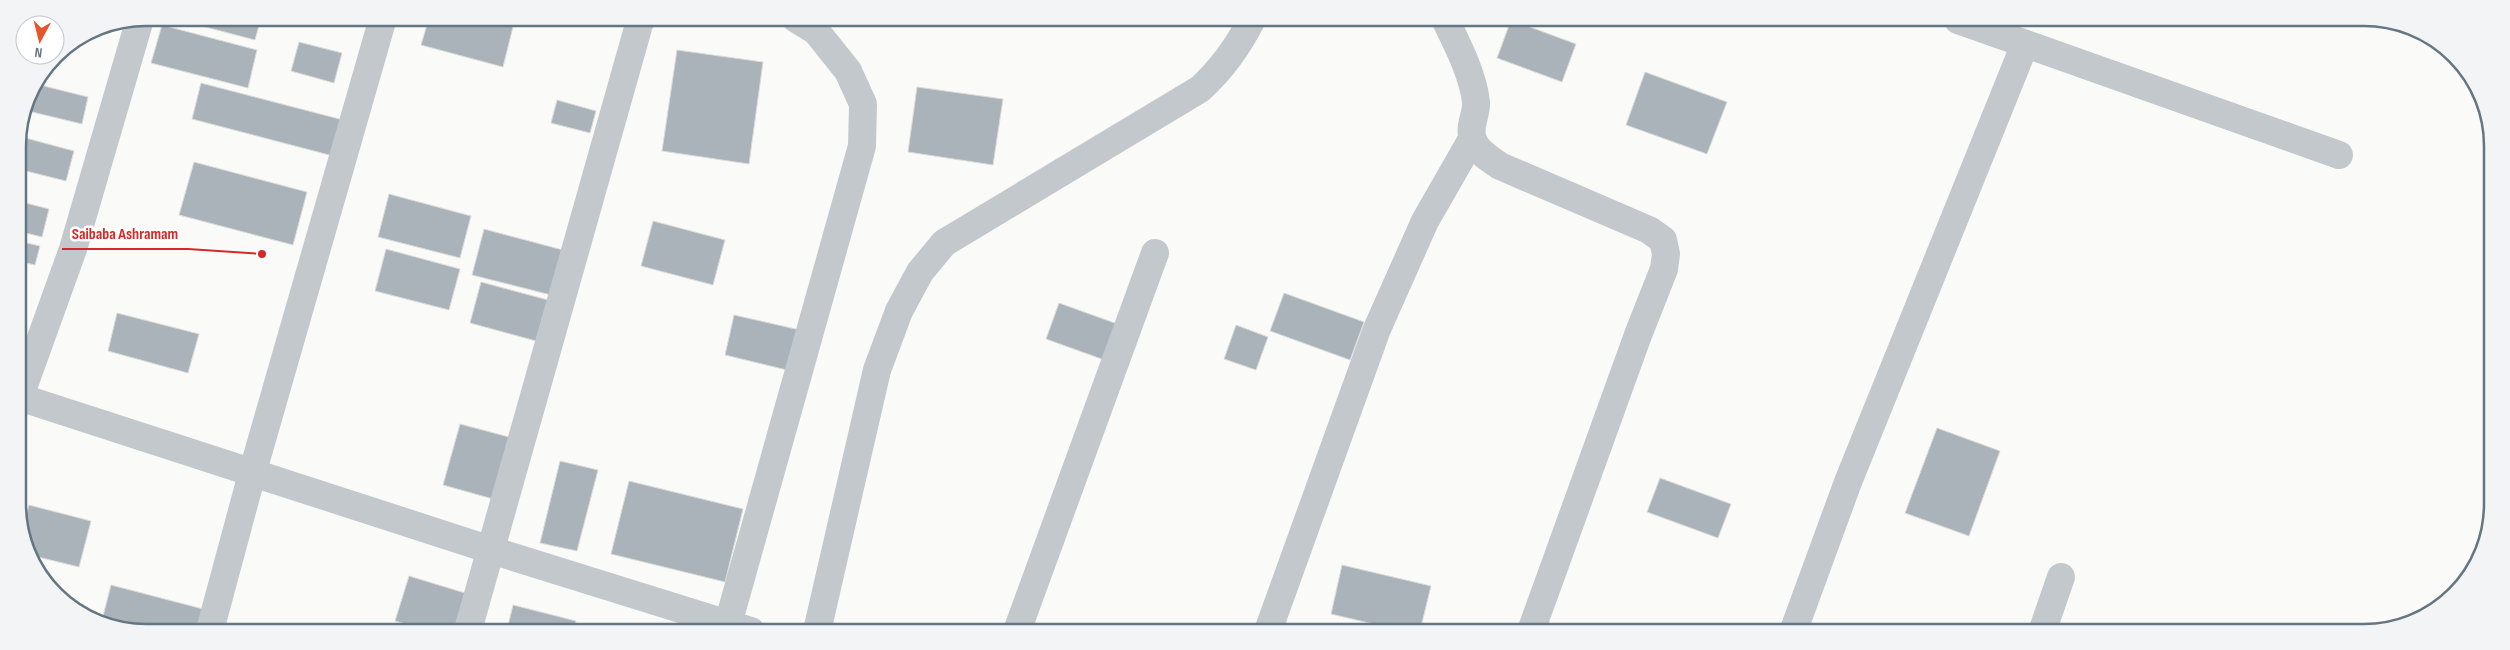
<svg xmlns="http://www.w3.org/2000/svg" width="2510" height="650" viewBox="0 0 2510 650" font-family="'Sofia Sans Condensed',sans-serif">
	<rect width="100%" height="100%" fill="#fafaf8"/>
	<!-- building -->
	<g fill="#aab3b9" stroke="#dcdcda">
		<polygon points="180,18 261,18 255,40 179,20"/>
		<polygon points="336,18 371,18 369,26"/>
		<polygon points="429,18 479,18 513,27 503,67 421,45"/>
		<polygon points="1511,20 1576,44 1562,82 1497,58"/>
		<polygon points="162,25 257,50 248,88 151,63"/>
		<polygon points="299,42 342,53 334,83 291,71"/>
		<polygon points="677,50 763,62 749,164 662,151"/>
		<polygon points="1645,72 1727,102 1707,154 1626,125"/>
		<polygon points="201,83 347,121 337,157 192,119"/>
		<polygon points="36,84 88,97 82,124 24,110 27,96"/>
		<polygon points="917,87 1003,99 993,165 908,152"/>
		<polygon points="557,100 596,111 590,133 551,123"/>
		<polygon points="18,136 74,151 66,181 18,169"/>
		<polygon points="194,162 307,192 293,245 179,215"/>
		<polygon points="389,194 471,216 460,258 378,237"/>
		<polygon points="18,201 49,209 42,237 18,231"/>
		<polygon points="653,221 725,240 713,285 641,266"/>
		<polygon points="484,229 563,250 551,295 472,275"/>
		<polygon points="18,241 40,246 35,265 18,261"/>
		<polygon points="386,249 460,269 449,310 375,291"/>
		<polygon points="481,282 548,300 536,341 470,323"/>
		<polygon points="1284,293 1364,322 1350,360 1270,331"/>
		<polygon points="1059,303 1123,326 1110,362 1046,339"/>
		<polygon points="117,313 199,334 188,373 108,351"/>
		<polygon points="734,315 800,330 791,371 725,355"/>
		<polygon points="1236,325 1268,337 1256,370 1224,359"/>
		<polygon points="460,424 509,437 493,499 443,485"/>
		<polygon points="1937,428 2000,451 1969,536 1905,513"/>
		<polygon points="560,461 598,470 577,551 540,543"/>
		<polygon points="1660,478 1731,504 1718,538 1647,512"/>
		<polygon points="629,481 743,509 725,582 611,554"/>
		<polygon points="29,505 91,521 79,567 34,556 21,532"/>
		<polygon points="1342,565 1431,586 1420,631 1403,631 1331,614"/>
		<polygon points="409,576 465,593 454,630 426,630 395,621"/>
		<polygon points="111,585 203,609 197,630 120,630 102,620"/>
		<polygon points="513,605 576,621 574,630 507,630"/>
	</g>
	<g fill="none" stroke-linecap="round" stroke-linejoin="round">
		<!-- minor -->
		<g stroke="#c3c8cc" stroke-width="28">
			<path d="M1445,19C1457,44 1473,74 1476,102C1477,114 1468,127 1473,140C1477,152 1490,159 1500,166L1649,230L1663,240L1666,254L1664,269L1638,335L1531,631"/>
			<polyline points="1958,20 2339,155"/>
			<polyline points="19,397 491,550 751,631"/>
			<polyline points="19,399 73,249 140,19"/>
			<polyline points="728,624 862,146 863,104 848,71 816,31 795,18"/>
			<polyline points="210,630 252,474 383,18"/>
			<polyline points="468,630 640,21 643,18"/>
			<path d="M817,631L877,370L899,311L920,272L944,243L1200,89C1223,68 1238,47 1252,19"/>
			<polyline points="1017,631 1155,253"/>
			<polyline points="1268,631 1377,329 1425,221 1472,139"/>
			<polyline points="1793,632 1848,482 2025,44"/>
			<polyline points="2042,632 2061,577"/>
		</g>
	</g>
	<!-- crop -->
	<path d="M0 0H2510V650H0ZM146 26H2364A120 120 0 0 1 2484 146V504A120 120 0 0 1 2364 624H146A120 120 0 0 1 26 504V146A120 120 0 0 1 146 26Z" fill="#f3f4f5" fill-rule="evenodd"/>
	<path fill="none" stroke="#657683" stroke-width="2.5" d="M146 26H2364A120 120 0 0 1 2484 146V504A120 120 0 0 1 2364 624H146A120 120 0 0 1 26 504V146A120 120 0 0 1 146 26Z"/>
	<!-- callouts -->
	<path fill="none" stroke="#d62828" stroke-width="2" d="M262 254L188 249H62"/>
	<circle fill="#d62828" stroke="#fff" stroke-width="2" cx="262" cy="254" r="5"/>
	<g font-size="16" text-anchor="middle" font-weight="bold" fill="#d62828" stroke="#fff" stroke-width="5" stroke-linejoin="round" paint-order="stroke">
		<text x="125" y="239">Saibaba Ashramam</text>
	</g>
	<!-- north arrow -->
	<g transform="translate(40 40) rotate(187)"><circle r="24" fill="#ffffff" stroke="#c1c8cd"/>
	<path d="M0-4L9 19L0 12L-9 19Z" fill="#e4572e"/>
	<text y="-8" font-size="14" font-weight="bold" text-anchor="middle" fill="#657683">N</text>
	</g>
</svg>
